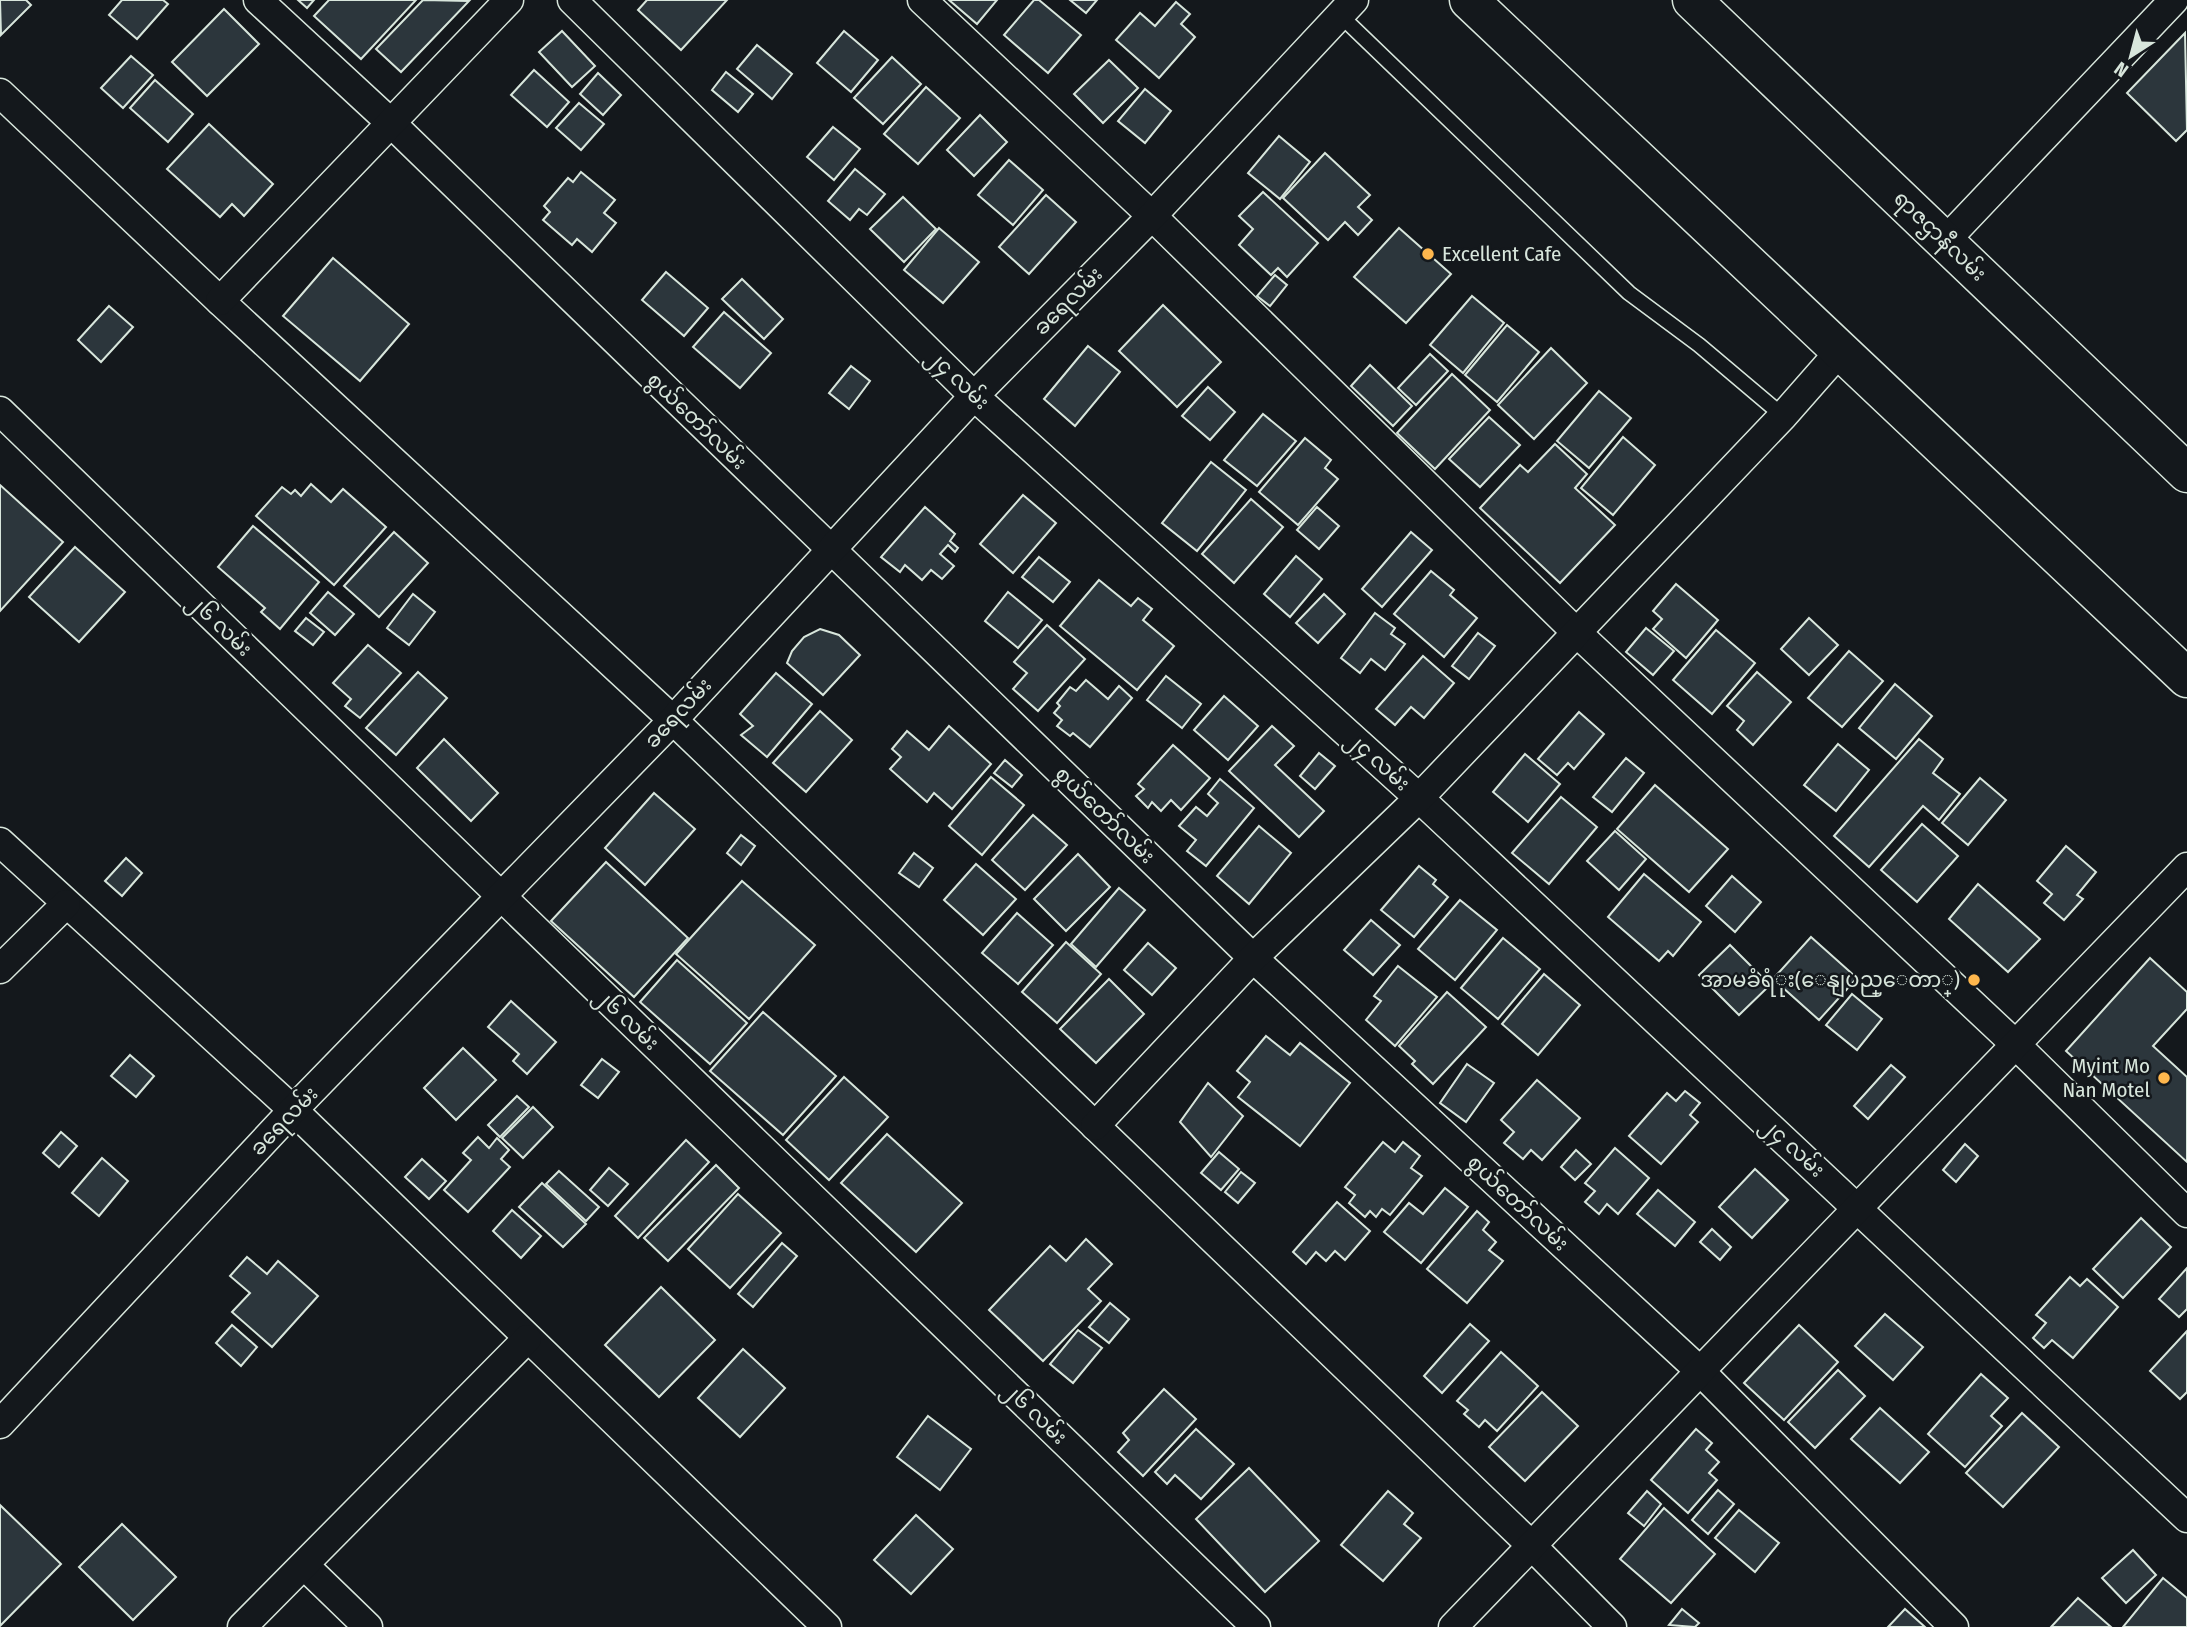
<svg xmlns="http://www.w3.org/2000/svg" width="2187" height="1627" viewBox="0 0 2187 1627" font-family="'Fira Sans Condensed','Noto Sans Myanmar',sans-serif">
	<rect width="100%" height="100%" fill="#14181c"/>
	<!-- building -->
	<g fill="#2c363c" stroke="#d8e6dc" stroke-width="2">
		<polygon points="0,0 26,0 31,5 1,35"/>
		<polygon points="122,0 163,0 168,4 137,39 109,15"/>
		<polygon points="298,0 314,0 307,8"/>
		<polygon points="329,0 416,0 361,59 314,16"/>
		<polygon points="423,0 469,1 401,72 376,49"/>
		<polygon points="647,0 727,0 681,50 638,10"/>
		<polygon points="949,0 997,0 977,24"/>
		<polygon points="1034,0 1039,0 1081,35 1048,73 1004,35"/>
		<polygon points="1070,0 1097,0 1086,13"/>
		<polygon points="1176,2 1190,14 1181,24 1195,37 1159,78 1116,40 1140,13 1155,26"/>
		<polygon points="224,9 259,44 207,96 172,62"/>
		<polygon points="562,31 595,66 572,87 539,52"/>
		<polygon points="844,31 878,60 851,92 817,63"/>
		<polygon points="2185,33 2187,130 2176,141 2127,93"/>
		<polygon points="757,45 792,74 772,99 737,69"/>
		<polygon points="131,56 153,75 123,108 101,88"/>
		<polygon points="892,57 921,84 883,124 854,98"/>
		<polygon points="1109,60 1138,88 1103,123 1074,94"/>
		<polygon points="534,70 569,102 547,127 511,95"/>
		<polygon points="726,72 753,94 738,112 712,90"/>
		<polygon points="598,73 621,95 603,115 580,94"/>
		<polygon points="155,80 193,114 168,142 130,108"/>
		<polygon points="926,87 960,118 918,164 884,134"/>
		<polygon points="1145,89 1171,111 1145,143 1118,121"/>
		<polygon points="579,103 604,124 581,150 556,128"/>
		<polygon points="980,115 1007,142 974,176 947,150"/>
		<polygon points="209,124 273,184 244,216 232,204 220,217 167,169"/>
		<polygon points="833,127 860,149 834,180 807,157"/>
		<polygon points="1279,136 1310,162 1280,199 1248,173"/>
		<polygon points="1325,153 1370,195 1358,207 1372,220 1358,235 1345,222 1328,240 1283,198"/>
		<polygon points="1009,160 1043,190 1013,225 978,195"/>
		<polygon points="855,169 885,194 867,215 859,209 850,220 828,201"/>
		<polygon points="581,172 615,200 604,213 616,223 592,252 577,239 572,245 543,220 550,212 544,206 568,178 573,182"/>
		<polygon points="1263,192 1318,243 1287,277 1278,268 1271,275 1239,245 1253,229 1239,216"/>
		<polygon points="1046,195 1076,222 1029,274 999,247"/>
		<polygon points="903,197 936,229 904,262 870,229"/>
		<polygon points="939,228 979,262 943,303 904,270"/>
		<polygon points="1399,228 1451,274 1406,323 1354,277"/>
		<polygon points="333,258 409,324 360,381 283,316"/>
		<polygon points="666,272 708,308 684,336 642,300"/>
		<polygon points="1275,275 1287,285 1270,306 1257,296"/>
		<polygon points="742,279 783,319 764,339 722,299"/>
		<polygon points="1472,296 1504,323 1463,373 1430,345"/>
		<polygon points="1163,305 1221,362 1177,407 1119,351"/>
		<polygon points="109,306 133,327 101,362 78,340"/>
		<polygon points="724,312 771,353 740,388 693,347"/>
		<polygon points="1507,325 1539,352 1497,402 1465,375"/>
		<polygon points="1088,346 1120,372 1075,426 1044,399"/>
		<polygon points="1551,348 1587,383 1534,439 1498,405"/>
		<polygon points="1430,354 1448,371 1416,405 1398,388"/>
		<polygon points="1370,365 1412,406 1393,426 1351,386"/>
		<polygon points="851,366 870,381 849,409 829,393"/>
		<polygon points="1452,374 1490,410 1435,469 1397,433"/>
		<polygon points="1208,387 1235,412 1210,440 1182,416"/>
		<polygon points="1599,391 1631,418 1589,468 1557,441"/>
		<polygon points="1263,414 1296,441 1257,486 1224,460"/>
		<polygon points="1489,417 1520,445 1480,487 1449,459"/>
		<polygon points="1623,437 1655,465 1613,515 1581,488"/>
		<polygon points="1305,438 1331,460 1325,468 1338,479 1298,525 1259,492"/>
		<polygon points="1555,444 1587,474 1575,488 1615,525 1560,583 1480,508 1520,465 1528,472"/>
		<polygon points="1211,462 1246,490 1197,551 1162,523"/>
		<polygon points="311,484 331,502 343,489 386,527 334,585 256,516 282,487 291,494 295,490 301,496"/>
		<polygon points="0,485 63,542 0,611"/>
		<polygon points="1023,495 1056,523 1013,573 980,544"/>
		<polygon points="1251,499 1283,527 1234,583 1202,554"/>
		<polygon points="925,507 955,534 950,541 958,548 955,552 948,545 940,554 954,566 942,579 931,570 922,580 905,565 900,572 881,557"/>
		<polygon points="1317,507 1339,526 1319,549 1297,530"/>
		<polygon points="253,526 319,582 280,629 261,612 265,608 218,567"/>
		<polygon points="394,532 428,563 379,617 344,586"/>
		<polygon points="1411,532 1432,550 1382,607 1362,589"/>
		<polygon points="75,547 125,592 79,642 29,597"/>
		<polygon points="1296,556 1322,579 1290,617 1264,594"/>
		<polygon points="1039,557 1070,582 1053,602 1022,577"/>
		<polygon points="1431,571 1454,590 1450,595 1477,618 1444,657 1394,614"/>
		<polygon points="1099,580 1131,606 1138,598 1152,609 1143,620 1174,646 1137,690 1060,626"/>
		<polygon points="1676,584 1718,620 1686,658 1653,629 1662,619 1653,611"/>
		<polygon points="328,592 354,614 335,635 310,613"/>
		<polygon points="1008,592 1042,620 1018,648 985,621"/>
		<polygon points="413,594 435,612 409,645 387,628"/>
		<polygon points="1324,594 1345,614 1318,643 1296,623"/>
		<polygon points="1375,613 1395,628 1391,634 1405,644 1385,670 1371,659 1360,673 1341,658"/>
		<polygon points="306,618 324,632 313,645 295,631"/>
		<polygon points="1809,618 1838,645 1809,675 1781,649"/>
		<polygon points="1047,625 1085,659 1038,711 1013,689 1027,673 1014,662"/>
		<polygon points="1646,628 1674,651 1653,675 1626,652"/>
		<polygon points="820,629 839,635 860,655 823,695 787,663 792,651 804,637"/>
		<polygon points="1716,630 1755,663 1712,714 1673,680"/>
		<polygon points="1478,633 1495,646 1469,679 1452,666"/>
		<polygon points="368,645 401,673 360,718 345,706 351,699 333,683"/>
		<polygon points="1849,651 1883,681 1842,727 1808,698"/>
		<polygon points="1423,656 1454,683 1424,718 1411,707 1395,725 1376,709"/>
		<polygon points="418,672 447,698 396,755 366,728"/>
		<polygon points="1757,672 1791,702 1753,745 1737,730 1744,721 1727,706"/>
		<polygon points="776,673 812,704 767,757 741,735 753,726 740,714"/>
		<polygon points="1166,676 1201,704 1182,728 1147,700"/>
		<polygon points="1086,680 1108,699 1119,686 1132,698 1090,747 1073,733 1070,736 1057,726 1062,720 1054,713 1060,706 1057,703 1070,687 1076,691"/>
		<polygon points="1895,684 1932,716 1896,759 1859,728"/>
		<polygon points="1224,696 1258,726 1228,760 1194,730"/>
		<polygon points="820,711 852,740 806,792 773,763"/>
		<polygon points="1579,712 1604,734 1574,769 1568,763 1557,775 1538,759"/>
		<polygon points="949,726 991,764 952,809 934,793 927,802 890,769 901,757 892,749 907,731 929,750"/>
		<polygon points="1272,726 1294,746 1275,765 1324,811 1299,837 1229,771"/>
		<polygon points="444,739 498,793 471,821 417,768"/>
		<polygon points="1919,739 1943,759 1933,773 1960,794 1939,820 1923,806 1869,867 1834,836"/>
		<polygon points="1838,744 1869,770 1836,811 1804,785"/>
		<polygon points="1173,745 1210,778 1181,810 1171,800 1161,811 1152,802 1148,808 1136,796 1144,789 1138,784"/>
		<polygon points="1319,753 1335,766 1315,789 1300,776"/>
		<polygon points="1525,754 1560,784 1528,822 1493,792"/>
		<polygon points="1626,758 1644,773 1612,812 1593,797"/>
		<polygon points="1005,760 1022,775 1012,787 994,773"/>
		<polygon points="991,777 1024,805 982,855 949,826"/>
		<polygon points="1980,778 2006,800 1968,845 1942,823"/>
		<polygon points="1220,779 1254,808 1206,866 1187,851 1196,840 1179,826 1196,807 1207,816 1218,803 1208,794"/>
		<polygon points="1655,785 1728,849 1689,892 1617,829"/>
		<polygon points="654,793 695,829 645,885 605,848"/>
		<polygon points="1561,797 1597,827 1549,884 1512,853"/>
		<polygon points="1033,815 1067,845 1025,890 992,860"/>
		<polygon points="1922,824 1958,856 1917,902 1881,870"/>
		<polygon points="1259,826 1291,853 1249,904 1217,876"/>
		<polygon points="1615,831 1646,859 1619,890 1587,861"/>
		<polygon points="741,835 755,846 741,865 727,853"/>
		<polygon points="2066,846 2096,872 2077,895 2083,899 2064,920 2044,903 2052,894 2037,881"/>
		<polygon points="914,853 933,868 919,887 899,873"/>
		<polygon points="1078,854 1110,887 1066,931 1034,899"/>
		<polygon points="126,858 142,873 122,896 105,881"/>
		<polygon points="606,862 688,938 634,997 551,921"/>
		<polygon points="976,864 1016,899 983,935 944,900"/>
		<polygon points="1419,866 1436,880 1433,884 1448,897 1414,937 1381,910"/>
		<polygon points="1644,874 1701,922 1673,956 1668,951 1659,961 1608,917"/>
		<polygon points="1732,876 1761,902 1735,932 1706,906"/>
		<polygon points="742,881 815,945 749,1019 676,954"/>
		<polygon points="1978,884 2040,939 2008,972 1949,919"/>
		<polygon points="1119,888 1145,910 1096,967 1071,944"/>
		<polygon points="1460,900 1497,930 1455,980 1418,949"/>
		<polygon points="1017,913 1053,945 1018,984 982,953"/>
		<polygon points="1371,920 1400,945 1373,975 1344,950"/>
		<polygon points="1811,937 1857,978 1819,1020 1773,979"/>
		<polygon points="1503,938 1540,969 1498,1019 1461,988"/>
		<polygon points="1066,942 1101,974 1057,1023 1022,992"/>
		<polygon points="1148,943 1176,968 1152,995 1124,970"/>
		<polygon points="1730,945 1770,985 1739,1015 1699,975"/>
		<polygon points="2150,958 2187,992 2187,1009 2153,1046 2187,1077 2187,1162 2066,1051"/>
		<polygon points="677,960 747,1023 710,1064 640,1002"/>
		<polygon points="1398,966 1437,997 1395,1046 1366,1020 1381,1001 1374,996"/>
		<polygon points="1544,974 1580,1005 1538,1055 1502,1024"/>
		<polygon points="1109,979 1144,1014 1096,1063 1060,1029"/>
		<polygon points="1447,992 1486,1027 1433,1084 1412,1064 1415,1061 1399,1046"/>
		<polygon points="1852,994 1882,1019 1857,1050 1826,1025"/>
		<polygon points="511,1001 556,1042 527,1074 513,1061 519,1054 488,1027"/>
		<polygon points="763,1012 836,1076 783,1135 710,1071"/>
		<polygon points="1266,1036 1290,1055 1300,1043 1350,1083 1300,1146 1238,1097 1250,1082 1237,1071"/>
		<polygon points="463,1048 496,1080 456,1120 424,1088"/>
		<polygon points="130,1055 154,1076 136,1097 111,1076"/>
		<polygon points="602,1059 619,1072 598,1098 581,1085"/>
		<polygon points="1467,1064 1494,1083 1466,1122 1440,1103"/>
		<polygon points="1891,1065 1905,1077 1868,1119 1854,1106"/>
		<polygon points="844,1077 888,1117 829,1180 786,1140"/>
		<polygon points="1537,1080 1580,1118 1542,1160 1531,1150 1523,1159 1504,1143 1514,1132 1501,1120"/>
		<polygon points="1208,1083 1243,1116 1211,1157 1180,1122"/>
		<polygon points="1685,1091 1700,1103 1690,1115 1698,1122 1661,1164 1629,1136 1667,1093 1676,1101"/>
		<polygon points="517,1096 529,1107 500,1137 488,1125"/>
		<polygon points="533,1107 553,1127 523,1158 502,1138"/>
		<polygon points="61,1132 77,1146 59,1167 43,1153"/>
		<polygon points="887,1134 962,1203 916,1252 841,1183"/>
		<polygon points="478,1137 489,1148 497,1138 509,1150 501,1159 510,1167 468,1212 444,1190 471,1160 463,1153"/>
		<polygon points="686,1140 709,1162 638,1238 615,1216"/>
		<polygon points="1383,1142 1395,1152 1403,1142 1420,1156 1411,1168 1422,1176 1390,1215 1382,1209 1376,1217 1370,1211 1365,1217 1349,1203 1355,1195 1345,1187"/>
		<polygon points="1965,1144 1978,1156 1956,1182 1943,1170"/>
		<polygon points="1615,1148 1649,1178 1618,1214 1607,1204 1599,1214 1585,1202 1595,1191 1585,1183"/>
		<polygon points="1576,1150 1591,1164 1575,1180 1561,1167"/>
		<polygon points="1219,1152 1239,1169 1221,1190 1201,1173"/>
		<polygon points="102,1158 128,1181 99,1216 72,1193"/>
		<polygon points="422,1159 446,1181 429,1199 405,1177"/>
		<polygon points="716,1165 739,1188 668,1261 644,1238"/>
		<polygon points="609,1168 628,1184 608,1206 590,1190"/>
		<polygon points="1755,1169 1788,1200 1752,1238 1719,1207"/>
		<polygon points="559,1171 599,1207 586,1221 546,1184"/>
		<polygon points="1241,1172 1255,1183 1238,1203 1225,1192"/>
		<polygon points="542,1183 586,1224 563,1247 519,1207"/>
		<polygon points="1445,1188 1468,1207 1421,1263 1384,1232 1409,1203 1423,1214"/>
		<polygon points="1658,1190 1695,1222 1675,1246 1637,1214"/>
		<polygon points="738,1194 781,1233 730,1288 688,1249"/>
		<polygon points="1337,1202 1370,1231 1345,1260 1335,1251 1326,1261 1316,1252 1306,1264 1293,1252"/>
		<polygon points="512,1210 541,1236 521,1258 493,1231"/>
		<polygon points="1477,1211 1489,1222 1483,1230 1496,1242 1489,1250 1503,1261 1467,1303 1427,1269"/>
		<polygon points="2141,1218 2171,1247 2123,1298 2093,1269"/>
		<polygon points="1712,1229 1731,1247 1720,1260 1700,1242"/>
		<polygon points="1086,1239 1112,1264 1088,1289 1101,1301 1043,1361 989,1310 1050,1246 1066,1261"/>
		<polygon points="782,1243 797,1256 753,1307 738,1294"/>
		<polygon points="247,1257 267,1274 278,1261 318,1296 272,1347 232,1312 250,1293 230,1276"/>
		<polygon points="2187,1268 2187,1309 2179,1317 2159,1299"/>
		<polygon points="2070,1277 2080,1286 2087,1279 2118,1307 2073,1358 2052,1340 2044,1348 2033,1338 2046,1323 2036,1315"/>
		<polygon points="661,1287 715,1340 659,1397 605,1345"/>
		<polygon points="1110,1303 1129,1319 1109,1343 1089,1327"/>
		<polygon points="1885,1314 1923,1347 1893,1380 1855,1346"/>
		<polygon points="1470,1324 1489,1341 1442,1393 1424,1376"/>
		<polygon points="232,1325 257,1347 241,1366 216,1343"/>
		<polygon points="1799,1325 1838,1362 1784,1420 1744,1383"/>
		<polygon points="1078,1330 1102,1348 1073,1383 1050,1364"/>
		<polygon points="2187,1331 2187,1392 2180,1399 2150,1371"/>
		<polygon points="743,1349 785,1388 740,1437 698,1398"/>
		<polygon points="1501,1352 1538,1386 1497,1431 1485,1420 1479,1427 1464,1414 1468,1410 1457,1401"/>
		<polygon points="1838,1370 1865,1396 1815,1448 1788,1422"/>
		<polygon points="1981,1374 2008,1398 1991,1416 2002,1426 1965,1467 1928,1434"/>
		<polygon points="1164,1389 1196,1419 1143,1476 1118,1452 1129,1440 1123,1433"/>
		<polygon points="1542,1392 1578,1426 1525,1481 1489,1447"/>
		<polygon points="1880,1408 1929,1452 1900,1483 1851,1439"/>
		<polygon points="2022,1413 2059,1447 2003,1507 1966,1473"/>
		<polygon points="928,1416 971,1449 940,1490 897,1457"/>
		<polygon points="1196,1429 1234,1464 1201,1499 1175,1475 1167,1484 1155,1472"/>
		<polygon points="1696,1429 1712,1443 1706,1450 1719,1462 1709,1473 1717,1480 1688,1513 1651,1480"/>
		<polygon points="1249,1468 1319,1541 1265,1592 1196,1519"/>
		<polygon points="1718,1490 1734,1504 1708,1534 1692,1520"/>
		<polygon points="1388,1491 1413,1513 1404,1524 1421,1538 1383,1581 1341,1545"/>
		<polygon points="1647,1491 1661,1504 1644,1526 1628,1513"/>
		<polygon points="0,1505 61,1564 0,1626"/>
		<polygon points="1664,1508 1715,1554 1671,1603 1620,1559"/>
		<polygon points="1739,1510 1779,1543 1755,1572 1715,1538"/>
		<polygon points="916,1515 953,1549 911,1594 874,1560"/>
		<polygon points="122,1524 176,1577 133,1620 79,1567"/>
		<polygon points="2133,1550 2156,1575 2126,1603 2102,1578"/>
		<polygon points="2163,1578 2187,1598 2187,1627 2123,1627"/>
		<polygon points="2078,1598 2111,1627 2051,1627"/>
		<polygon points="1682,1609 1699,1623 1695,1627 1669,1625"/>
		<polygon points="1905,1609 1925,1627 1888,1627"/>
	</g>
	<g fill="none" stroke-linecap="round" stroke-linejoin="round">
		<defs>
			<polyline id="lane" points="1340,15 1629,293 1699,345 1783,416"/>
			<g id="street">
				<polyline points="258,0 391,123 1253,958 1700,1371 1954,1627"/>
				<polyline points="572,0 974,396 1419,798 2187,1518"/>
				<polyline points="922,0 1152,216 1575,631 2016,1045 2187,1213"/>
				<polyline points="0,93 220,301 673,720 1532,1546 1612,1627"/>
				<polyline points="1945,241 2174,0"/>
				<polyline points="220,301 509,0"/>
				<polyline points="0,411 1256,1627"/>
				<polyline points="0,842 293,1110 827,1627"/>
				<polyline points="0,969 66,904"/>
				<polyline points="1095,1126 1253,958 1419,798 1783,416 1841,350"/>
				<polyline points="0,1424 293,1110 673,720 974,396 1152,216 1354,0"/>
				<polyline points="305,1566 368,1627"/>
				<polyline points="242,1627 527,1339"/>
				<polyline points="1453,1627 2187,867"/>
			</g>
			<g id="primary">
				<polyline points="1469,0 2187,678"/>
				<polyline points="1692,0 2187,473"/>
			</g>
		</defs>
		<!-- lane casing -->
		<use href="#lane" stroke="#d8e6dc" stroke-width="17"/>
		<!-- street casing -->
		<use href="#street" stroke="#d8e6dc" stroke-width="31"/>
		<!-- primary casing -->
		<use href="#primary" stroke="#d8e6dc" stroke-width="41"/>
		<!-- lane -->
		<use href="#lane" stroke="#14181c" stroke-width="14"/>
		<!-- street -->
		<use href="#street" stroke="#14181c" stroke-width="28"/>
		<!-- primary -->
		<use href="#primary" stroke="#14181c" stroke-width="38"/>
	</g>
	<!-- markers -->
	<g fill="#ffb74d" stroke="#14181c" stroke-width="2.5">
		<circle cx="1428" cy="254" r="7"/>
		<circle cx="1974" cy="980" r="7"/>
		<circle cx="2164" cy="1078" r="7"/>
	</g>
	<g text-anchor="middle" stroke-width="5" stroke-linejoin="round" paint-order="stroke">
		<!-- street labels -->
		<g font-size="21" fill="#d8e6dc" stroke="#14181c">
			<text transform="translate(1940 236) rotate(44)" y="7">ရာဇဌာနီလမ်း</text>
			<text transform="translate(1068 301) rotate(-45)" y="7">ခရေလမ်း</text>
			<text transform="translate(958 379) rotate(44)" y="7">၂၄ လမ်း</text>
			<text transform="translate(697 421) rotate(44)" y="7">စွယ်တော်လမ်း</text>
			<text transform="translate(220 625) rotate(44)" y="7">၂၆ လမ်း</text>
			<text transform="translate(678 713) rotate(-47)" y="7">ခရေလမ်း</text>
			<text transform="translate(1378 761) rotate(42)" y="7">၂၄ လမ်း</text>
			<text transform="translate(1105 815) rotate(44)" y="7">စွယ်တော်လမ်း</text>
			<text transform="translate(627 1019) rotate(44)" y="7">၂၆ လမ်း</text>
			<text transform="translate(284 1121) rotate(-46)" y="7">ခရေလမ်း</text>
			<text transform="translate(1793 1147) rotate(43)" y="7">၂၄ လမ်း</text>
			<text transform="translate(1518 1203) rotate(43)" y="7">စွယ်တော်လမ်း</text>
			<text transform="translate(1035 1413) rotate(44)" y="7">၂၆ လမ်း</text>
		</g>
		<!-- poi labels -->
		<g font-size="21" fill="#d8e6dc" stroke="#14181c" text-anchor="end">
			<text x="1442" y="261" text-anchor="start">Excellent Cafe</text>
			<text x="1960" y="987">အာမခံရံုး(ေနျပည္ေတာ္)</text>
			<text x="2150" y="1073">Myint Mo<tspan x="2150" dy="24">Nan Motel</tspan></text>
		</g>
	</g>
	<!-- north arrow -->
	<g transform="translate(2131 56) rotate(216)" stroke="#14181c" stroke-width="5" paint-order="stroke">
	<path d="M0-5L12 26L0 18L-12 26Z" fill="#d8e6dc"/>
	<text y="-10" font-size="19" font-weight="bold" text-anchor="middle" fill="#d8e6dc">N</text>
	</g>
</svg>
